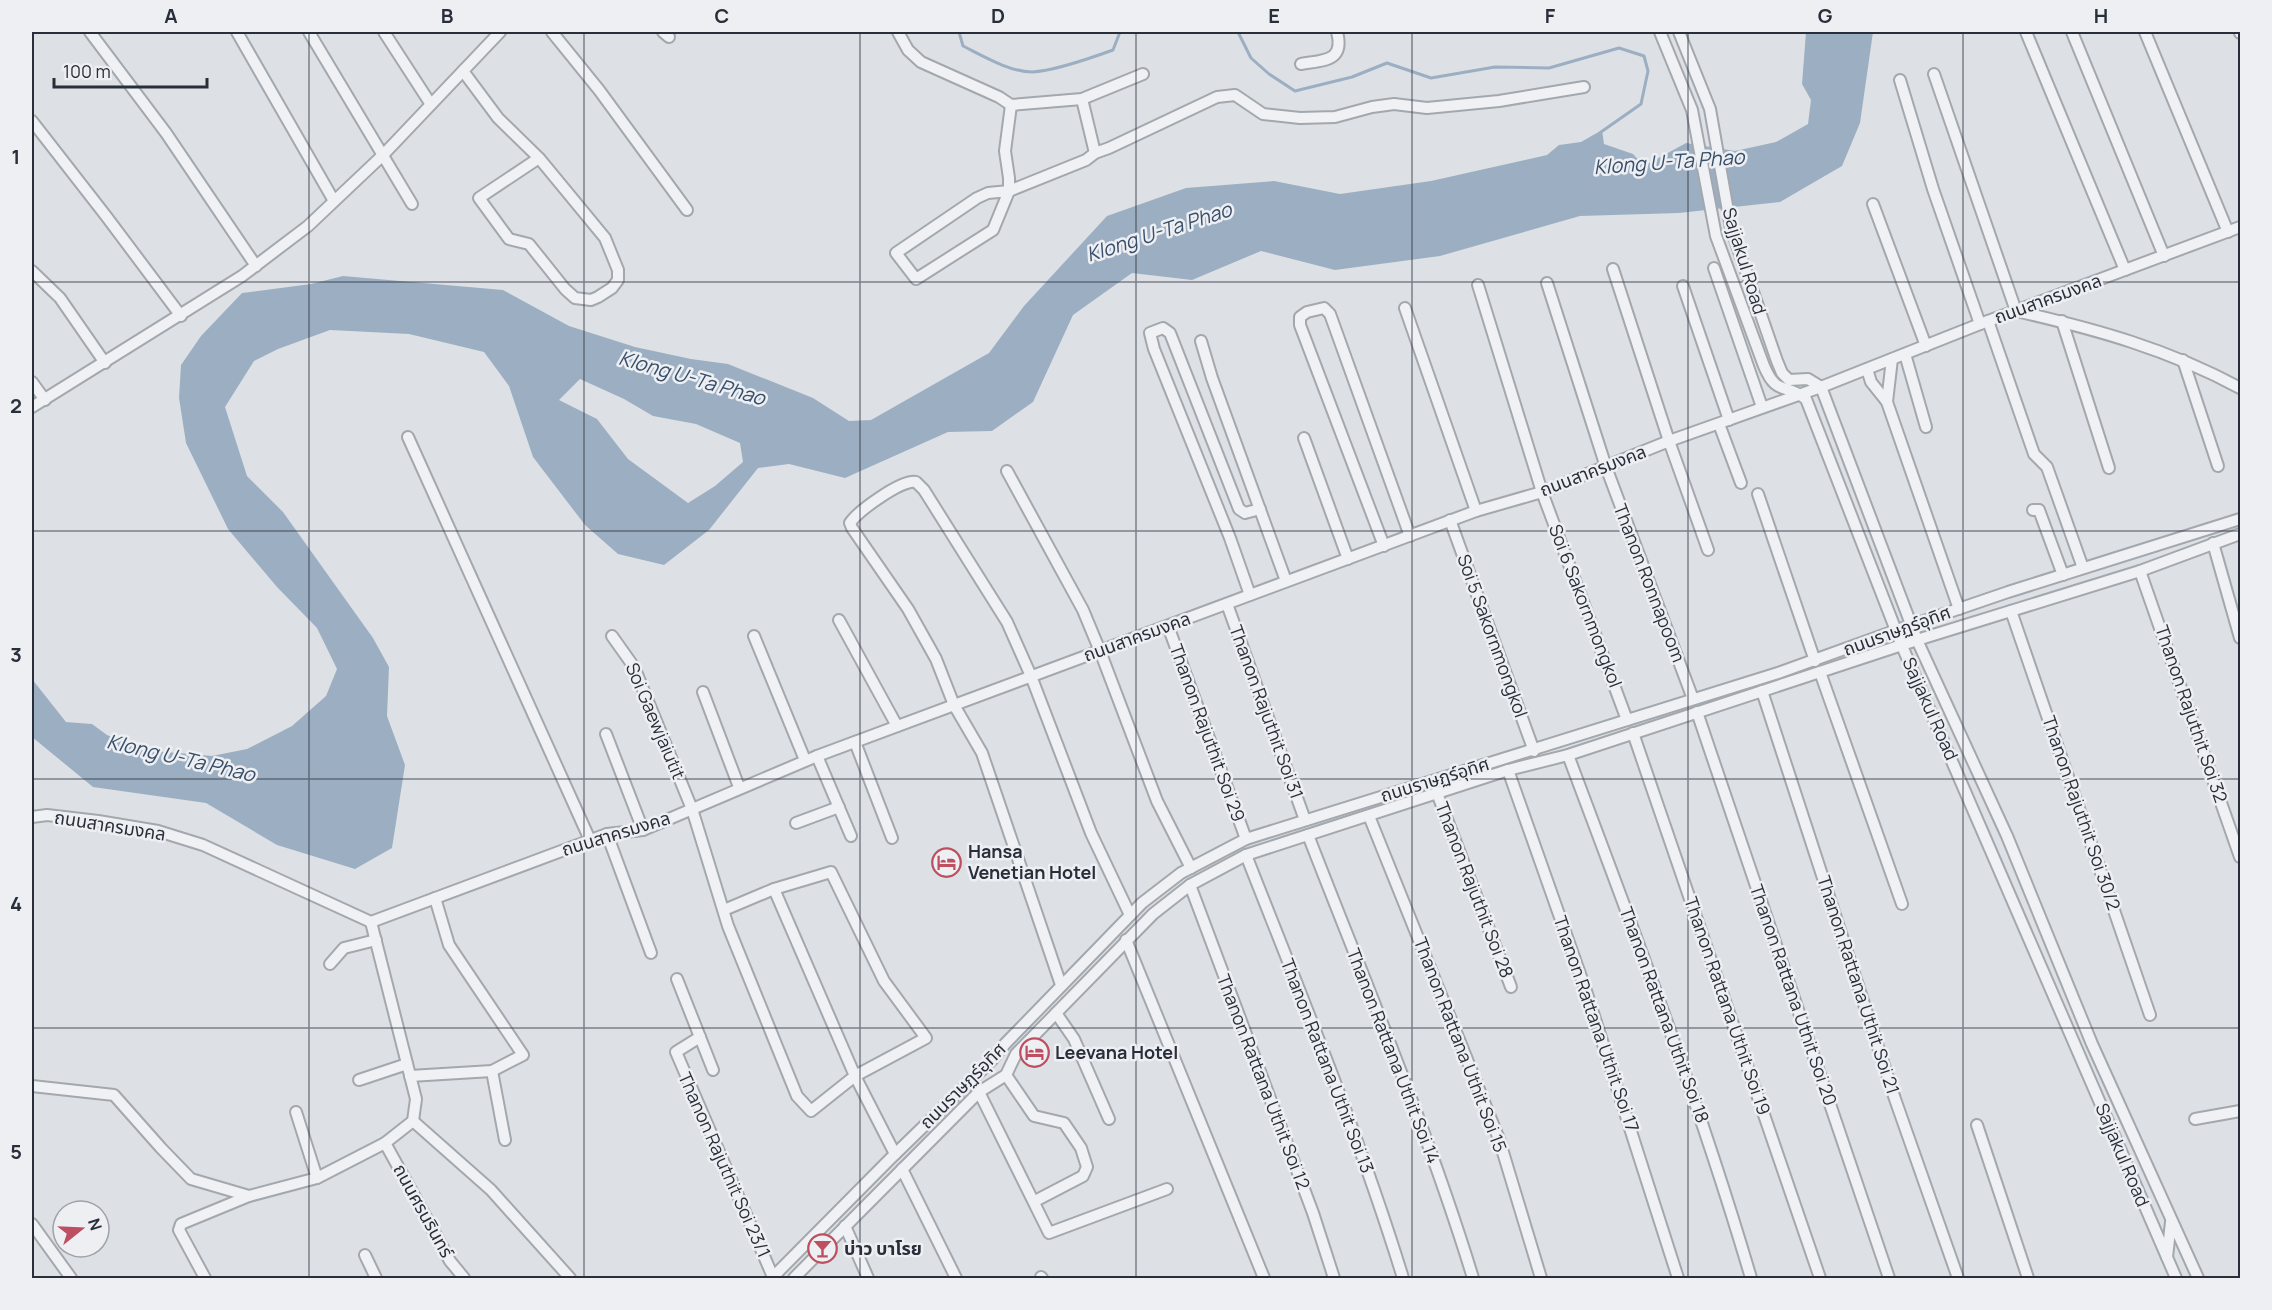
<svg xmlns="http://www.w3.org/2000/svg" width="2272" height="1310" viewBox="0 0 2272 1310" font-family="Manrope,'Noto Sans Thai',sans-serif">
	<rect width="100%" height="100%" fill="#dde1e5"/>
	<!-- water -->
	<path fill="#9cafc2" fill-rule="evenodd" d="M1806,32H1873L1860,123L1842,166L1780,202L1679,213L1580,216L1440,256L1335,270L1261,251L1192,280L1132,273L1073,315L1033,402L992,431L948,432L845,478L789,464L758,468L709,530L664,565L618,554L585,525L533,457L509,386L484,352L409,334L330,330L278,349L254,361L225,407L247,476L283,512L373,638L389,667L387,716L405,765L392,848L355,869L277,845L206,803L93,787L32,737V679L66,722L92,724L107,735L142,750L212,756L247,749L292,726L326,696L337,669L317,628L277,587L228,529L186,443L179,398L181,365L201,336L242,293L311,284L343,276L503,290L569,326L635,347L691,359L728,364L813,398L849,421L871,420L989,353L1024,306L1107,216L1186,188L1274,181L1340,194L1431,181L1547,155L1559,145L1581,142L1602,130L1604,144L1633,154L1644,166L1686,143L1735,151L1776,142L1808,124L1811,100L1802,84ZM580,379L624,399L653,416L696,424L740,443L743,462L715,486L688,503L628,459L597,419L559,400Z"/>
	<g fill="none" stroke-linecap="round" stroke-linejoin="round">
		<!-- stream -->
		<g stroke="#9cafc2" stroke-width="3">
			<path d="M959,32L963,46C983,56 1010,72 1032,72C1055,71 1091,58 1113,50L1120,32"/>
			<polyline points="1238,32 1251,58 1269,74 1295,91 1352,77 1387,63 1431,78 1495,67 1549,68 1619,48 1644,56 1648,71 1641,104 1601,132"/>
		</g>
		<defs>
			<g id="minor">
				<polyline points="90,32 166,133 256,266"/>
				<polyline points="237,32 334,201"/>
				<polyline points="309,32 412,204"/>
				<polyline points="384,32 430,103"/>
				<polyline points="552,32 599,90 687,210"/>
				<polyline points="663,32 669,37"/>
				<polyline points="898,32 908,50 921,62 999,97 1011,105 1005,151 1009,178 1009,191 993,230 916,279 896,253 977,198 988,193 1009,191 1086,160 1095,153 1109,148 1217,97 1235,95 1263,114 1300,118 1335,117 1372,107 1394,104 1427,108 1499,101 1584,87"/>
				<path d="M1660,32L1692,110L1716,236L1764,366C1777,397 1785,382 1806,399L1902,646L2176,1278"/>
				<polyline points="1679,32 1710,109 1731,228 1777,361 1782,373 1789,380 1808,379 1821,387 1917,640 2007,836 2092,1044 2198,1278"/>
				<polyline points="2026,32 2125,270"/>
				<polyline points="2072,32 2164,256"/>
				<polyline points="2145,32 2228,232"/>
				<polyline points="2240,32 2240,33"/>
				<path d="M1301,64C1323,60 1345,62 1337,32"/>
				<polyline points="463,71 498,118 539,158 605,238 618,270 618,280 612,288 598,297 591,300 575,298 565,289 529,244 509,239 479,198 539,158"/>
				<path d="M1934,74L2016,311C2095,329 2168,349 2240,388"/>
				<polyline points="1900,80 1933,189 1980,324"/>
				<polyline points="1082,99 1095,153"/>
				<polyline points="1011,105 1082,99 1143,74"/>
				<polyline points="32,121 106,216 181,316"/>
				<polyline points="1873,204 1926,346"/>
				<polyline points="1714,268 1762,407"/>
				<polyline points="1613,269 1669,441 1708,550"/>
				<polyline points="32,271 60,298 105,363"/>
				<polyline points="1547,283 1606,467 1693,699"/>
				<polyline points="1478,285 1542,492 1627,720"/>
				<polyline points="1683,286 1729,420"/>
				<polyline points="1405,308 1476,511"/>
				<polyline points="1988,321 2034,454 2047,467 2083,568"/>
				<polyline points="2062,321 2109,468"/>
				<polyline points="1201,341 1212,378 1286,581"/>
				<polyline points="1905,354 1926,427"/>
				<polyline points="2183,360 2218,466"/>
				<polyline points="1867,369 1871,382 1887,402 1959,609"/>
				<polyline points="32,382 45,400"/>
				<polyline points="1887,402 1892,359"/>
				<polyline points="32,407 242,276 308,226 383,155 500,32"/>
				<polyline points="1719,424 1741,483"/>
				<polyline points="408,437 590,840"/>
				<polyline points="1304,438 1348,559"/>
				<polyline points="1007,471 1083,610 1100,651 1157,801 1191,868"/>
				<polyline points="1758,494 1815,661"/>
				<polyline points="2033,510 2039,510 2063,575"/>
				<polyline points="1450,520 1534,751"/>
				<polyline points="2213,543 2240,638"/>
				<polyline points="1384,546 1300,325 1300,317 1307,312 1324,308 1330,314 1410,536"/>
				<polyline points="2140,571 2240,857"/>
				<polyline points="1250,595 1230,538 1154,349 1150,333 1163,328 1170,333 1239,509 1245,513 1260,509"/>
				<polyline points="1227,604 1305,820"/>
				<polyline points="2011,611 2150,1015"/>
				<polyline points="839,620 897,726"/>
				<polyline points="1168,626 1246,839"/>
				<polyline points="612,636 634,667 692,809 728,926 797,1096 811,1111 855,1076 926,1038 884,981 831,872 774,889 724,910"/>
				<polyline points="754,636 805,760"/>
				<polyline points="1820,672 1902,904"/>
				<polyline points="1762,691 1895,1099 1958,1278"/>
				<polyline points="703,692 739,787"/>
				<polyline points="1697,712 1889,1278"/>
				<polyline points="1633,733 1820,1278"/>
				<polyline points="606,734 643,830"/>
				<polyline points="855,742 892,838"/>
				<path d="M1568,755C1633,928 1699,1101 1751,1278"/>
				<polyline points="817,756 851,836"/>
				<polyline points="1508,770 1586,991 1678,1278"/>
				<polyline points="1437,793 1511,987"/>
				<polyline points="1369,816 1499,1139 1541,1278"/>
				<polyline points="32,817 47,815 98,821 158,831 203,845 371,922 607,834 643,830 817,756 1476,511 1542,492 1669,441 1821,387 1980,324 2240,227"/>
				<polyline points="796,823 839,807"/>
				<polyline points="607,834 651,953"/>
				<path d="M1308,835C1365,982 1427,1128 1473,1278"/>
				<path d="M1246,855C1301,995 1359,1135 1403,1278"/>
				<polyline points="1190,885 1313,1213 1334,1278"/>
				<polyline points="774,889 855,1076 895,1154"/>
				<polyline points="1126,940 1264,1278"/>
				<polyline points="330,964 344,948 376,940"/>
				<polyline points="677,979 713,1070"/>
				<path d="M1061,985L982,753L954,705L936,659L908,609L852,528L850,523C858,511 902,479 916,482L924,490L1007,622L1031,676L1091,833L1130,915"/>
				<polyline points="1056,1013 1074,1039 1109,1119"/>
				<polyline points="700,1037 676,1052 773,1277"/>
				<polyline points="492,1071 505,1140"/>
				<polyline points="1006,1075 1034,1116 1064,1123 1081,1148 1087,1167 1083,1176 1035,1201"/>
				<polyline points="410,1076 492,1071 523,1055 449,945 435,898"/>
				<polyline points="359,1080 407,1064"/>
				<polyline points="32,1086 114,1095 161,1148 191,1179 249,1196 317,1178 385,1143 413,1121 416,1099 371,922"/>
				<polyline points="979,1092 1049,1233 1167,1189"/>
				<polyline points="296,1112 317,1178"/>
				<polyline points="2195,1119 2240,1111"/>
				<polyline points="413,1121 491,1190 570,1278"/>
				<polyline points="1977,1125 2028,1278"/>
				<polyline points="385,1143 450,1261 464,1278"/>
				<polyline points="902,1169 956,1278"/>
				<polyline points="32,1224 71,1278"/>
				<polyline points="845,1226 868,1278"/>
				<polyline points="365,1255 376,1278"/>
				<polyline points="2167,1257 2171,1222"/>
				<polyline points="1041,1277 1042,1278"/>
				<polyline points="205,1278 179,1230 181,1224 249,1196"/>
				<polyline points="772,1278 890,1159 991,1061 1005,1044 1142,903 1181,873 1246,839 1778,673 1897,630 2008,592 2240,519"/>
				<polyline points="794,1278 979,1092 1006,1075 1016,1054 1153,914 1190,885 1246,855 1508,770 1568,755 1917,640 2140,571 2240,534"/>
			</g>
		</defs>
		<!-- minor casing -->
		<use href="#minor" stroke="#a3a8ae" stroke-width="14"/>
		<!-- minor -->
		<use href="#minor" stroke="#f0f1f4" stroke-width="10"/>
	</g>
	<!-- grid -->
	<path fill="none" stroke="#292f3a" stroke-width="1.5" stroke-opacity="0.55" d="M309,32V1278M584,32V1278M860,32V1278M1136,32V1278M1412,32V1278M1688,32V1278M1963,32V1278M32,282H2240M32,531H2240M32,779H2240M32,1028H2240"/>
	<!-- icons -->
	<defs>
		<symbol id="hotel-ring" viewBox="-11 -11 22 22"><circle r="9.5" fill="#edeff3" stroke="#bd4f61" stroke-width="1.5"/><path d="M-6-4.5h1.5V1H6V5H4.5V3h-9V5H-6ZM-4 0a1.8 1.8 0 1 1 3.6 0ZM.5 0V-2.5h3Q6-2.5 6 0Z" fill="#bd4f61"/></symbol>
		<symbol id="bar-ring" viewBox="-11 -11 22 22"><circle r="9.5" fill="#edeff3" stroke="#bd4f61" stroke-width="1.5"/><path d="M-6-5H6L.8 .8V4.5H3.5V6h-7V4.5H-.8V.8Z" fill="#bd4f61"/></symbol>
	</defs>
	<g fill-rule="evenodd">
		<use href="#hotel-ring" x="930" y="846" width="33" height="33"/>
		<use href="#hotel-ring" x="1018" y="1036" width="33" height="33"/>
		<use href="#bar-ring" x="806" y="1232" width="33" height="33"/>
	</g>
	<g text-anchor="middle" stroke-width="5" stroke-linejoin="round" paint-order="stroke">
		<!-- street labels -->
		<g font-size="18" fill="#292f3a" stroke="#edeff3">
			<text transform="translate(1744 261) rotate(73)" y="6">Sajjakul Road</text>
			<text transform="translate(2048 299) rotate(-20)" y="6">ถนนสาครมงคล</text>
			<text transform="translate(1593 471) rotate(-21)" y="6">ถนนสาครมงคล</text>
			<text transform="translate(1649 583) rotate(69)" y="6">Thanon Ronnapoom</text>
			<text transform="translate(1585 606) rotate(69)" y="6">Soi 6 Sakornmongkol</text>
			<text transform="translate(1897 631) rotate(-20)" y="6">ถนนราษฏร์อุทิศ</text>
			<text transform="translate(1492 636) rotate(70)" y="6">Soi 5 Sakornmongkol</text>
			<text transform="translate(1137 637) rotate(-20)" y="6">ถนนสาครมงคล</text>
			<text transform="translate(1930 709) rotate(66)" y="6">Sajjakul Road</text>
			<text transform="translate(1266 712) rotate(70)" y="6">Thanon Rajuthit Soi 31</text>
			<text transform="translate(2191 714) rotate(71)" y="6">Thanon Rajuthit Soi 32</text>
			<text transform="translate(655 721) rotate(67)" y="6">Soi Gaewjaiutit</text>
			<text transform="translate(1207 733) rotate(70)" y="6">Thanon Rajuthit Soi 29</text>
			<text transform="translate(1435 780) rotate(-17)" y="6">ถนนราษฏร์อุทิศ</text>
			<text transform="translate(2081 813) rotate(71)" y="6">Thanon Rajuthit Soi 30/2</text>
			<text transform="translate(110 826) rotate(9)" y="6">ถนนสาครมงคล</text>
			<text transform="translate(616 834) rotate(-17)" y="6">ถนนสาครมงคล</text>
			<text transform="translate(1474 890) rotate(69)" y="6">Thanon Rajuthit Soi 28</text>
			<text transform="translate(1858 985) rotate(72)" y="6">Thanon Rattana Uthit Soi 21</text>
			<text transform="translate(1793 995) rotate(71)" y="6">Thanon Rattana Uthit Soi 20</text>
			<text transform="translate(1727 1006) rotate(71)" y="6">Thanon Rattana Uthit Soi 19</text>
			<text transform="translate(1664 1015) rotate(70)" y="6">Thanon Rattana Uthit Soi 18</text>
			<text transform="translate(1596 1024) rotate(71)" y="6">Thanon Rattana Uthit Soi 17</text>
			<text transform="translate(1460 1045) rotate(69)" y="6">Thanon Rattana Uthit Soi 15</text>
			<text transform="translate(1393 1056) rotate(69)" y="6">Thanon Rattana Uthit Soi 14</text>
			<text transform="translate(1327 1066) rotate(69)" y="6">Thanon Rattana Uthit Soi 13</text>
			<text transform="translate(1263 1082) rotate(69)" y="6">Thanon Rattana Uthit Soi 12</text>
			<text transform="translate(963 1086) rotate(-45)" y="6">ถนนราษฏร์อุทิศ</text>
			<text transform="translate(2122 1155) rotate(67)" y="6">Sajjakul Road</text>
			<text transform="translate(724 1165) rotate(66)" y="6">Thanon Rajuthit Soi 23/1</text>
			<text transform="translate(423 1211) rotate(61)" y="6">ถนนศรนรินทร์</text>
		</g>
		<!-- poi labels -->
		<g font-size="18" font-weight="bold" fill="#292f3a" stroke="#edeff3" text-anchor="start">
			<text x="968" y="858">Hansa<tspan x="968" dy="21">Venetian Hotel</tspan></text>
			<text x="1055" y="1059">Leevana Hotel</text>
			<text x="844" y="1255">บ่าว บาโรย</text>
		</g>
		<!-- water labels -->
		<g font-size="20" font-style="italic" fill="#384e69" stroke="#edeff3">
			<text transform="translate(1669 162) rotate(-4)" y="7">Klong U-Ta Phao</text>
			<text transform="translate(1159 232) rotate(-18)" y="7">Klong U-Ta Phao</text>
			<text transform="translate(692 378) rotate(16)" y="7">Klong U-Ta Phao</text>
			<text transform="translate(181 758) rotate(13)" y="7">Klong U-Ta Phao</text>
		</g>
	</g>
	<!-- border -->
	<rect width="2272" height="1310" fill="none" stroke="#edeff3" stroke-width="66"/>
	<!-- north arrow -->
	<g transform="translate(81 1229) rotate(72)"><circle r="28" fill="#edeff3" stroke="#9fa2a9" stroke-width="1.5"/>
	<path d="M0-4.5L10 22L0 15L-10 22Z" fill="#bd4f61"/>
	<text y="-9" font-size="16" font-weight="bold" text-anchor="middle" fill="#292f3a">N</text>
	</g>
	<!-- scale -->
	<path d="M54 78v9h153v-9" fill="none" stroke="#292f3a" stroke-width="3"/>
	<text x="63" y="78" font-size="18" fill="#292f3a" stroke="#edeff3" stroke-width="4.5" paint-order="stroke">100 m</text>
	<rect x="33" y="33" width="2206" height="1244" fill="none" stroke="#292f3a" stroke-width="2"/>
	<g font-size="20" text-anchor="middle" font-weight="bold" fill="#292f3a">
		<text x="171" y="23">A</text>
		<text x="447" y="23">B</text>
		<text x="722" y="23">C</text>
		<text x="998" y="23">D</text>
		<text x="1274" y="23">E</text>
		<text x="1550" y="23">F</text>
		<text x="1825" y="23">G</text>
		<text x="2101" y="23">H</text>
		<text x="16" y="164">1</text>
		<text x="16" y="413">2</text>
		<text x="16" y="662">3</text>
		<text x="16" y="911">4</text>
		<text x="16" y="1159">5</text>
	</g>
</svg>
